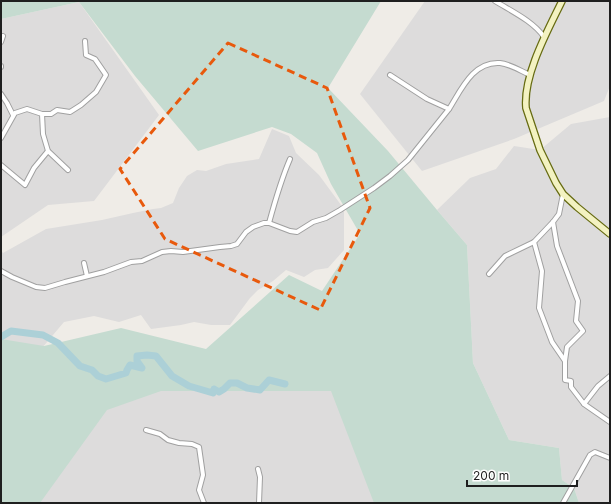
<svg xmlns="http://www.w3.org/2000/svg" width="611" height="504" viewBox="0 0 611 504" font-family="Inter,sans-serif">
	<rect width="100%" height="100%" fill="#efece7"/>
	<!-- residential -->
	<g fill="#dddcdc">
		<polygon points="425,1 610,1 610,86 604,101 514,139 422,171 360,94"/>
		<polygon points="79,2 159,115 94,201 48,205 1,237 1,19"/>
		<polygon points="610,117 610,503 579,503 574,488 562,480 559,448 509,440 473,363 467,245 437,210 470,178 496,169 514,146 540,150 571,124"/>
		<polygon points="272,129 289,136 296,153 319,175 344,209 344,250 328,268 315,270 304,277 286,270 273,281 258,290 250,298 230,325 211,325 194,322 181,325 151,329 141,315 119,322 94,316 64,322 42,348 1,341 1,250 3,253 46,229 102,220 133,213 153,209 161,208 173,203 179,188 187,176 197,170 206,171 226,164 259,159"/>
		<polygon points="74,363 414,393 410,503 4,503"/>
	</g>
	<!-- wetland -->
	<polygon fill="#c5dbd0" points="1,1 381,1 328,88 388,151 437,210 467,245 473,363 509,440 559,448 562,480 574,488 579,503 374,503 331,391 161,391 107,410 40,503 1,503 1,339 44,346 121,328 206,349 289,275 322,291 360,234 331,184 317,153 291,134 272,127 198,151 135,76 79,2 1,19"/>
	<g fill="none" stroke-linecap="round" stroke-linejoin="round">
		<!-- river -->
		<polyline stroke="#acd0d7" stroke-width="7" points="1,337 11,331 43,335 58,343 80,366 92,370 98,376 106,379 126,373 127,370 130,365 142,368 137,361 137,356 147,355 156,356 172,376 189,386 213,393 214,389 219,392 224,389 230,383 237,383 247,388 260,390 269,380 285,384"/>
		<defs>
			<g id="street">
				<path d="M495,1C511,11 533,21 544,37"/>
				<polyline points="1,42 3,36"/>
				<polyline points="1,66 1,67"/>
				<path d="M390,75L427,99L449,109C461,90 473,61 500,63C510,64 521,71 530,75"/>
				<polyline points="1,94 7,103 13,115"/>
				<polyline points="42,114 51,114 57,110 70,112 81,105 96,92 106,75 95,59 86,55 85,41"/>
				<polyline points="1,138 15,113 27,109 42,114 43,134 48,151 68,170"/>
				<polyline points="1,165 25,185 34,168 48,151"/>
				<polyline points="553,222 557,246 578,301 576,321 583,331 567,347 565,361"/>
				<path d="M269,223C275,201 281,180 290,159"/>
				<polyline points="534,242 542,271 539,308 552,342 565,361 565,380 571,381 571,387 584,404 610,422"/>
				<polyline points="84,263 87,276"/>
				<polyline points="1,271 12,277 36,287 45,288 65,282 104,272 131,262 142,261 162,252 171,251 183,252 220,247 231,246 237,244 246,232 253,227 264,223 269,223 290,231 297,232 313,222 326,218 340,210 374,188 390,176 408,160 449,109"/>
				<polyline points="489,274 505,256 534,242 553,222 559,214 563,194"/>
				<polyline points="584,404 598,386 610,376"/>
				<polyline points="146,430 160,434 168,440 179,443 192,444 199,447 203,475 199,490 204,503"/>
				<polyline points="258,469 260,477 259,503"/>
				<polyline points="563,503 590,455 595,452 610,458"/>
			</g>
			<path id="secondary" d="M562,1C548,30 523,75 526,108L540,150L556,183L563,194L577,207L610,234"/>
		</defs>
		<!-- street casing -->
		<use href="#street" stroke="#a0a0a0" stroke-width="6"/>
		<!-- secondary casing -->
		<use href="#secondary" stroke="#666b11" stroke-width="8"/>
		<!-- street -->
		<use href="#street" stroke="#fff" stroke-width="4"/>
		<!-- secondary -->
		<use href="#secondary" stroke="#f3f2c1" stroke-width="5.5"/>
	</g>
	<!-- marked area -->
	<path fill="none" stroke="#e8590c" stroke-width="3" stroke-dasharray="8 5" stroke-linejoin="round" d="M228,43L327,88L370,208L320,310L165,239L120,169Z"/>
	<!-- border -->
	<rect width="611" height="504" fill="none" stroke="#1f1f1f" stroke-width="4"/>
	<!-- scale -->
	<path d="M467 480v6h110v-6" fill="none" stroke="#1f1f1f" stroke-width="2"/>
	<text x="473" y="480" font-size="12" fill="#1f1f1f" stroke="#ffffff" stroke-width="3" paint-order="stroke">200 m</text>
</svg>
